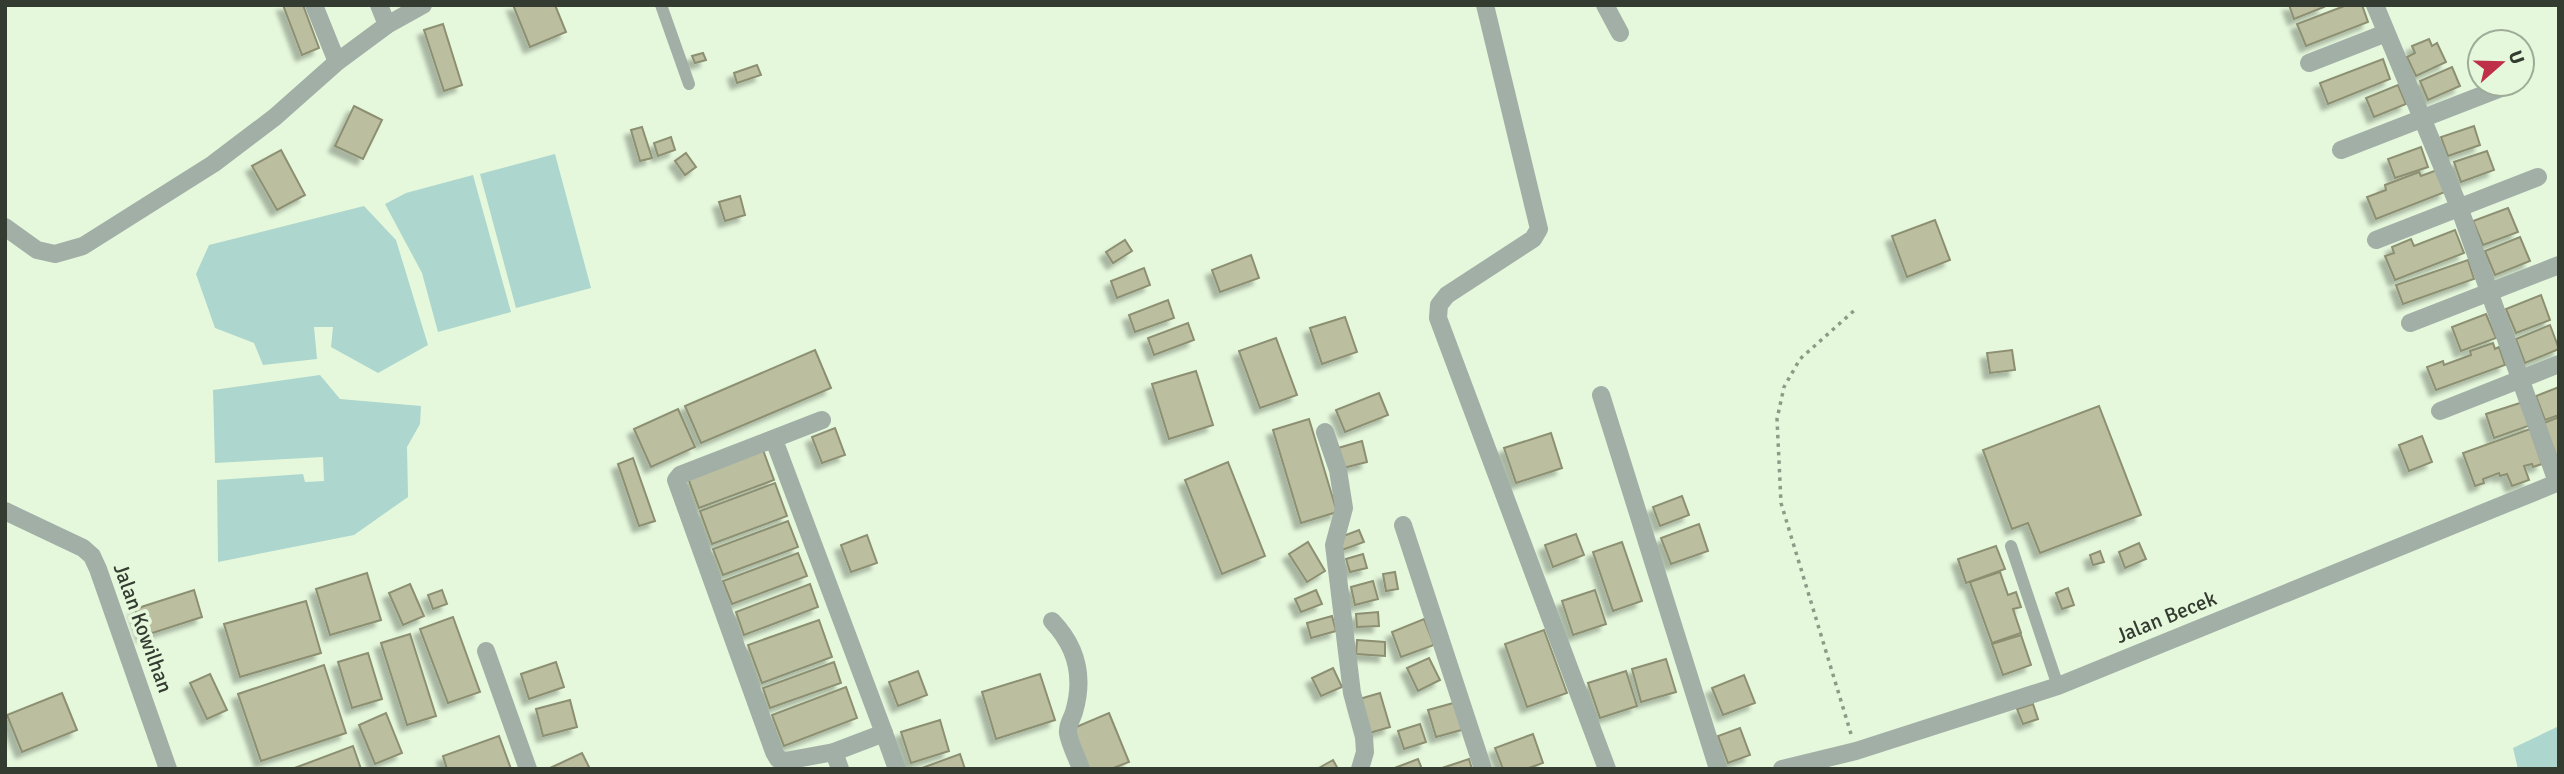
<svg xmlns="http://www.w3.org/2000/svg" width="2564" height="774" viewBox="0 0 2564 774" font-family="Signika,sans-serif">
	<defs>
		<filter id="shadow"><feDropShadow dx="-6" dy="6" stdDeviation="2" flood-color="#0004"/></filter>
	</defs>
	<rect width="100%" height="100%" fill="#e5f8dc"/>
	<!-- water -->
	<g fill="#add6ce">
		<polygon points="555,154 591,288 516,308 480,174"/>
		<polygon points="473,175 511,312 438,332 422,273 385,204 406,193"/>
		<polygon points="364,206 396,240 428,345 378,373 331,347 333,327 314,327 317,359 263,365 254,343 215,328 196,274 209,245"/>
		<polygon points="320,375 340,399 421,406 420,424 407,447 408,497 354,535 218,562 217,480 303,474 305,482 324,481 323,457 215,463 213,390"/>
		<polygon points="2559,726 2559,769 2518,769 2513,748"/>
	</g>
	<!-- building -->
	<g fill="#bcbf9f" stroke="#8c8f71" stroke-width="2" filter="url(#shadow)">
		<polygon points="283,5 303,5 319,48 302,55"/>
		<polygon points="513,5 555,5 566,32 530,47"/>
		<polygon points="2289,5 2323,5 2324,7 2294,19"/>
		<polygon points="2347,5 2362,5 2368,22 2306,46 2297,24"/>
		<polygon points="443,24 462,85 444,91 424,30"/>
		<polygon points="2429,39 2432,46 2437,43 2446,62 2416,76 2407,57 2415,53 2412,46"/>
		<polygon points="703,53 706,60 695,63 692,56"/>
		<polygon points="2383,59 2390,79 2328,104 2320,83"/>
		<polygon points="757,65 761,75 737,83 734,73"/>
		<polygon points="2452,67 2460,86 2428,100 2420,81"/>
		<polygon points="2398,85 2406,104 2374,117 2366,98"/>
		<polygon points="354,106 382,120 363,159 335,146"/>
		<polygon points="2474,126 2480,145 2448,156 2441,137"/>
		<polygon points="642,127 652,158 640,161 631,130"/>
		<polygon points="671,137 675,150 658,156 654,143"/>
		<polygon points="2421,147 2428,167 2395,178 2388,159"/>
		<polygon points="281,150 305,195 277,210 252,166"/>
		<polygon points="2487,151 2494,170 2461,182 2454,162"/>
		<polygon points="686,153 696,167 685,175 675,161"/>
		<polygon points="2437,170 2445,192 2376,219 2367,197 2386,190 2385,185 2419,172 2421,176"/>
		<polygon points="740,196 745,215 725,221 719,202"/>
		<polygon points="2508,208 2518,232 2483,245 2473,221"/>
		<polygon points="1935,220 1950,260 1907,277 1892,236"/>
		<polygon points="2455,230 2464,253 2395,280 2385,256 2394,253 2392,247 2411,239 2414,246"/>
		<polygon points="2520,237 2530,261 2495,275 2485,251"/>
		<polygon points="1125,240 1132,251 1113,263 1106,252"/>
		<polygon points="1251,255 1259,278 1220,292 1212,270"/>
		<polygon points="2468,260 2474,279 2403,304 2396,285"/>
		<polygon points="1144,268 1150,285 1117,298 1111,281"/>
		<polygon points="2541,295 2550,320 2516,333 2506,309"/>
		<polygon points="1168,300 1174,318 1135,332 1129,315"/>
		<polygon points="2486,314 2496,338 2461,351 2452,327"/>
		<polygon points="1345,317 1357,352 1322,364 1310,328"/>
		<polygon points="1188,323 1194,340 1154,355 1148,338"/>
		<polygon points="2550,325 2559,349 2525,363 2516,339"/>
		<polygon points="1276,338 1297,395 1260,408 1239,351"/>
		<polygon points="2493,343 2495,349 2499,347 2505,365 2436,390 2427,367 2443,361 2444,365 2471,355 2470,351"/>
		<polygon points="815,350 831,388 701,443 685,406"/>
		<polygon points="2012,350 2015,370 1990,373 1987,353"/>
		<polygon points="1196,371 1213,425 1169,439 1152,384"/>
		<polygon points="2559,387 2559,415 2545,420 2536,396"/>
		<polygon points="1379,393 1388,415 1345,432 1336,410"/>
		<polygon points="2523,402 2531,425 2494,438 2486,414"/>
		<polygon points="2099,406 2141,515 2040,553 2028,523 2012,529 1983,450"/>
		<polygon points="678,409 695,447 651,467 634,429"/>
		<polygon points="2559,417 2559,458 2557,458 2544,423"/>
		<polygon points="1309,419 1337,512 1301,523 1273,430"/>
		<polygon points="835,428 845,455 822,463 812,437"/>
		<polygon points="2530,429 2542,464 2533,467 2532,464 2524,466 2529,480 2512,486 2507,474 2500,476 2499,473 2483,479 2484,483 2475,486 2463,453"/>
		<polygon points="1551,433 1562,468 1516,483 1504,448"/>
		<polygon points="2422,436 2432,462 2409,471 2399,445"/>
		<polygon points="1362,441 1367,462 1343,468 1338,448"/>
		<polygon points="763,450 774,480 699,508 688,478"/>
		<polygon points="633,458 655,521 639,526 618,464"/>
		<polygon points="1228,462 1265,556 1222,574 1185,480"/>
		<polygon points="775,483 787,516 712,544 700,511"/>
		<polygon points="1682,496 1689,515 1660,526 1653,507"/>
		<polygon points="788,521 798,547 723,575 713,549"/>
		<polygon points="1699,524 1708,551 1671,564 1661,538"/>
		<polygon points="1359,530 1364,542 1342,550 1338,538"/>
		<polygon points="1576,534 1584,555 1553,567 1545,545"/>
		<polygon points="867,535 877,563 851,572 841,545"/>
		<polygon points="1308,542 1325,571 1307,582 1289,554"/>
		<polygon points="1622,542 1642,601 1613,611 1593,552"/>
		<polygon points="2139,543 2146,559 2125,568 2119,552"/>
		<polygon points="1996,546 2005,569 1966,583 1958,559"/>
		<polygon points="2100,551 2104,562 2093,565 2090,555"/>
		<polygon points="798,553 807,576 732,604 723,581"/>
		<polygon points="1363,554 1367,568 1350,572 1346,559"/>
		<polygon points="1395,572 1398,589 1386,591 1383,574"/>
		<polygon points="2000,572 2008,595 2016,592 2021,607 2013,609 2021,633 1992,643 1970,582"/>
		<polygon points="367,573 381,620 330,635 316,589"/>
		<polygon points="1373,581 1378,599 1355,605 1351,587"/>
		<polygon points="410,584 424,616 403,625 389,593"/>
		<polygon points="810,584 818,607 744,635 736,612"/>
		<polygon points="2068,588 2074,605 2062,609 2056,593"/>
		<polygon points="194,590 202,617 143,636 135,609"/>
		<polygon points="442,590 447,604 433,609 428,595"/>
		<polygon points="1316,590 1322,604 1301,612 1295,599"/>
		<polygon points="1595,590 1606,624 1573,635 1562,601"/>
		<polygon points="306,601 321,653 240,677 224,624"/>
		<polygon points="1378,612 1379,626 1357,627 1356,614"/>
		<polygon points="1332,616 1336,631 1311,638 1307,623"/>
		<polygon points="453,617 480,692 448,703 420,629"/>
		<polygon points="1424,619 1434,645 1401,657 1392,632"/>
		<polygon points="819,620 832,657 762,683 748,645"/>
		<polygon points="1544,630 1567,693 1527,707 1505,644"/>
		<polygon points="410,634 436,716 407,725 381,643"/>
		<polygon points="2021,635 2031,665 2003,675 1992,644"/>
		<polygon points="1357,640 1385,642 1385,656 1356,654"/>
		<polygon points="368,653 382,699 352,708 338,662"/>
		<polygon points="1429,658 1440,680 1418,691 1407,668"/>
		<polygon points="1666,659 1676,692 1641,702 1632,669"/>
		<polygon points="556,662 564,687 529,699 521,674"/>
		<polygon points="834,662 841,683 770,708 763,688"/>
		<polygon points="324,665 346,733 261,761 238,694"/>
		<polygon points="1333,668 1342,687 1321,696 1312,678"/>
		<polygon points="918,671 927,695 898,706 889,682"/>
		<polygon points="1626,671 1637,706 1600,718 1588,683"/>
		<polygon points="210,674 227,710 207,719 190,683"/>
		<polygon points="1040,674 1055,720 996,739 982,692"/>
		<polygon points="1744,675 1755,703 1723,715 1712,688"/>
		<polygon points="846,687 857,718 784,746 772,715"/>
		<polygon points="62,693 77,730 22,752 7,715"/>
		<polygon points="1380,693 1390,727 1366,734 1356,700"/>
		<polygon points="570,700 577,727 543,736 536,709"/>
		<polygon points="1457,702 1465,729 1436,737 1428,710"/>
		<polygon points="2033,704 2038,719 2023,724 2017,709"/>
		<polygon points="386,713 402,753 375,764 359,725"/>
		<polygon points="1109,713 1129,762 1111,769 1084,769 1069,730"/>
		<polygon points="940,720 949,751 911,763 901,732"/>
		<polygon points="1420,724 1426,742 1404,749 1398,731"/>
		<polygon points="1740,728 1750,755 1728,763 1718,736"/>
		<polygon points="1533,734 1543,763 1526,769 1503,769 1495,748"/>
		<polygon points="499,736 511,769 447,769 443,756"/>
		<polygon points="353,746 361,769 292,769"/>
		<polygon points="582,753 590,769 548,769"/>
		<polygon points="960,754 965,769 922,769 922,768"/>
		<polygon points="1418,759 1422,769 1392,769"/>
		<polygon points="1469,759 1472,769 1439,769"/>
		<polygon points="1333,760 1338,769 1320,769 1319,768"/>
	</g>
	<g fill="none" stroke-linecap="round" stroke-linejoin="round">
		<!-- path -->
		<polyline stroke="#8d9a87" stroke-width="3.5" stroke-dasharray="3.5 5" stroke-linecap="butt" points="1851,734 1781,503 1777,419 1784,387 1800,359 1857,308"/>
		<!-- lane -->
		<g stroke="#a1afa7" stroke-width="12">
			<polyline points="661,5 689,84"/>
			<polyline points="2011,546 2058,686"/>
		</g>
		<!-- street -->
		<g stroke="#a1afa7" stroke-width="18">
			<polyline points="314,5 337,62"/>
			<polyline points="379,5 387,25"/>
			<polyline points="1485,5 1539,229 1533,239 1447,295 1439,305 1438,318 1607,769"/>
			<polyline points="1605,5 1620,33"/>
			<polyline points="2375,5 2459,207 2557,482"/>
			<polyline points="2309,63 2386,33"/>
			<polyline points="2341,150 2506,86"/>
			<polyline points="5,227 37,250 55,254 83,246 213,164 275,117 337,62 387,25 423,5"/>
			<polyline points="2376,240 2538,177"/>
			<polyline points="2410,323 2559,265"/>
			<polyline points="1601,395 1718,769"/>
			<polyline points="2440,411 2559,364"/>
			<polyline points="1325,432 1338,470 1344,508 1334,545 1352,693 1364,737 1365,752 1360,769"/>
			<polyline points="774,440 884,733 834,752 785,761 778,759 774,752 676,480 680,475 822,420"/>
			<polyline points="5,511 83,548 92,556 98,569 168,769"/>
			<polyline points="1403,525 1483,769"/>
			<path d="M1052,621C1077,647 1084,678 1074,712C1072,719 1067,725 1068,733C1070,745 1077,757 1081,769"/>
			<polyline points="486,651 528,769"/>
			<polyline points="884,733 897,769"/>
			<polyline points="834,752 840,769"/>
			<polyline points="1782,769 1856,751 2058,686 2559,482"/>
		</g>
	</g>
	<g text-anchor="middle" stroke-width="7" stroke-linejoin="round" paint-order="stroke">
		<!-- street labels -->
		<g font-size="21" fill="#343b31" stroke="#e5f8dc">
			<text transform="translate(2166 617) rotate(-22)" y="7">Jalan Becek</text>
			<text transform="translate(143 628) rotate(70)" y="7">Jalan Kowilhan</text>
		</g>
	</g>
	<!-- border -->
	<rect width="2564" height="774" fill="none" stroke="#343b31" stroke-width="14"/>
	<!-- north arrow -->
	<g transform="translate(2501 63) rotate(70)"><circle r="33" fill="#e5f8dc" stroke="#9eac98" stroke-width="2"/>
	<path d="M0-5L12 26L0 18L-12 26Z" fill="#bf2f48"/>
	<text y="-10" font-size="19" font-weight="bold" text-anchor="middle" fill="#343b31">U</text>
	</g>
</svg>
